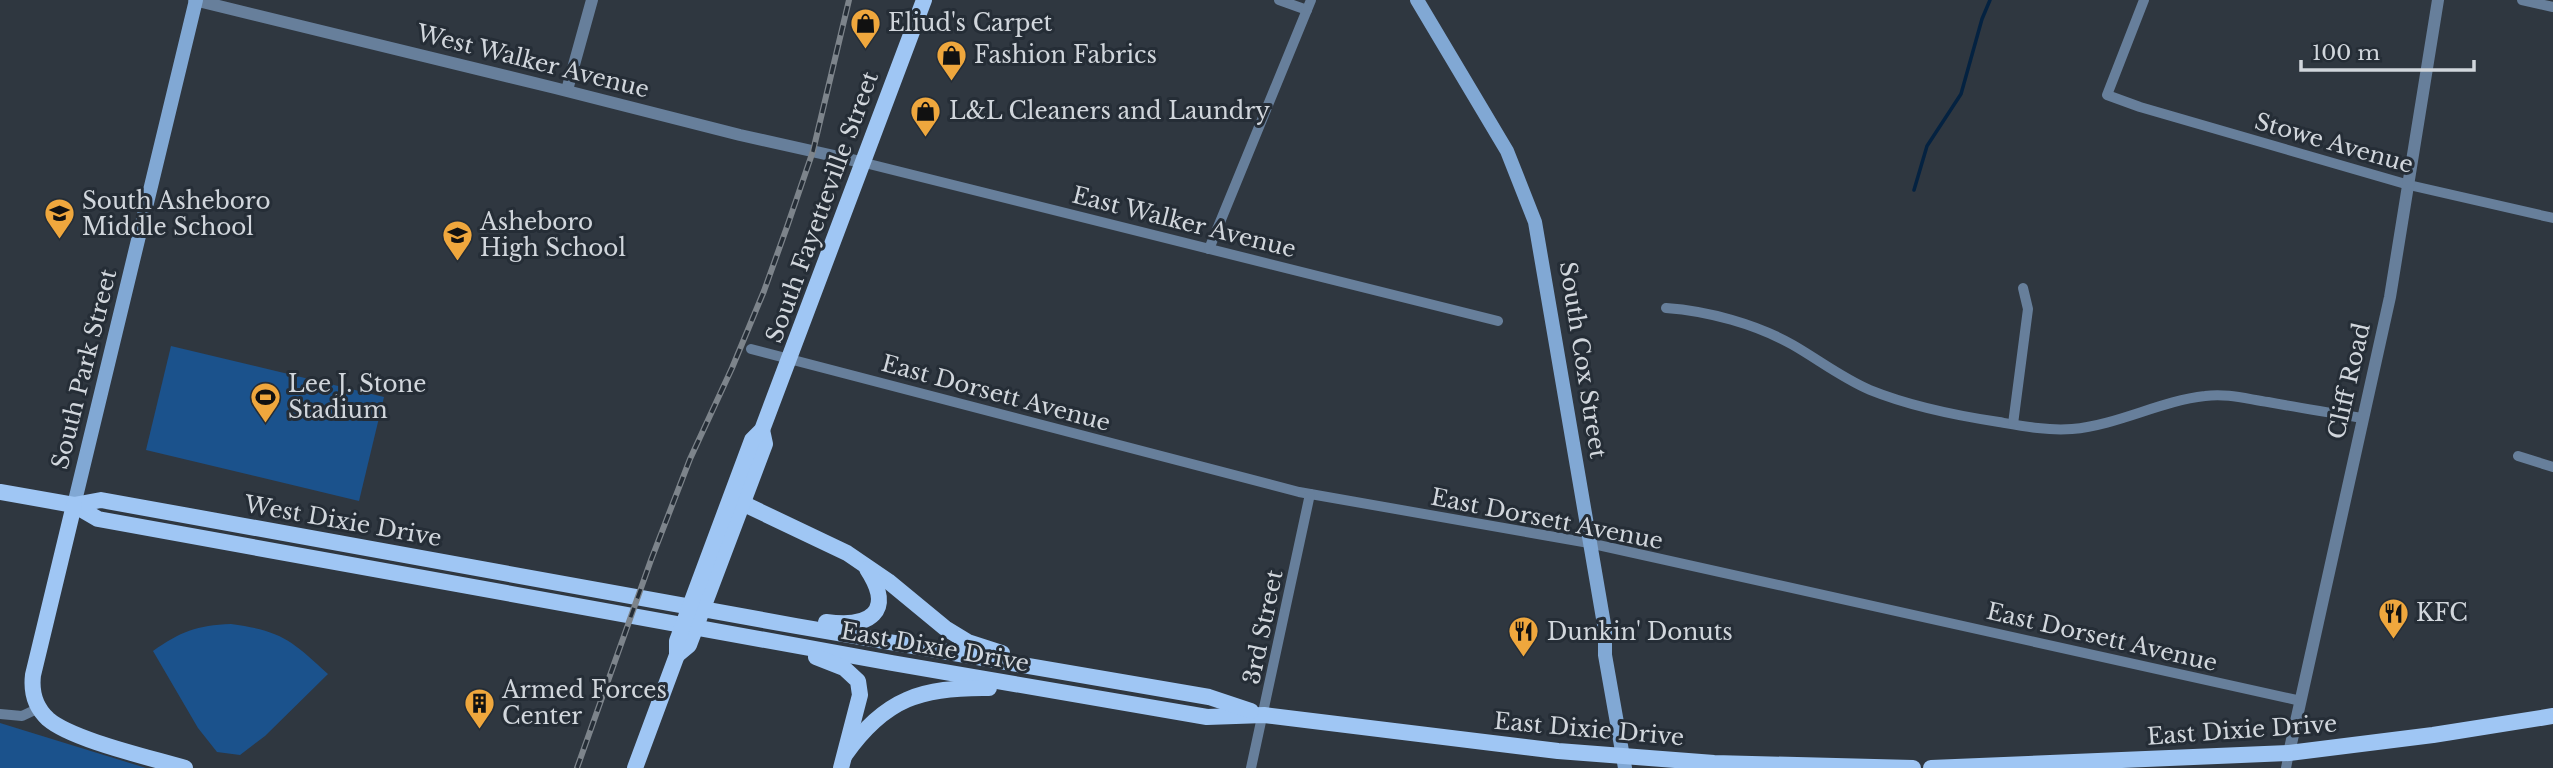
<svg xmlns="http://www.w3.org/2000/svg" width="2553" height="768" viewBox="0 0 2553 768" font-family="'Libre Baskerville',serif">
	<rect width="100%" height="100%" fill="#2f3740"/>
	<!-- grass -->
	<g fill="#1b528c">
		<polygon points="171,346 384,397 359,501 146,450"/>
		<path d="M231,624C282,631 291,640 328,674L265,736L240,755L217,752L198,728L153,651C180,632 197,625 231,624Z"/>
		<polygon points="0,723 146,768 0,768"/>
	</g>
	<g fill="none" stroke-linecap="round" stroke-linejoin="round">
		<!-- stream -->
		<polyline stroke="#042241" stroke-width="3.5" points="1914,190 1927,146 1961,94 1982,19 1990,0"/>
		<!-- minor -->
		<g stroke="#677f9b" stroke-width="10">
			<polyline points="1279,0 1307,10"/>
			<polyline points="2144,0 2107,95 2140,107 2409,185 2553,218"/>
			<polyline points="2522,0 2553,7"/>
			<polyline points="861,162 1498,321"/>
			<polyline points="1209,249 1311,0"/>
			<path d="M1666,308C1708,311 1756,324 1793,345C1819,360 1842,378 1870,390C1907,405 1959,416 1999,422C2022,426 2048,431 2072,429C2118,425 2160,401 2205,396C2227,393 2247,399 2268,402C2300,408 2331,413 2362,418"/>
			<polyline points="751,349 1299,492 1589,543 2301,701"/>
			<polyline points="2013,424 2028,309 2023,288"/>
			<polyline points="2518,456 2553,467"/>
			<polyline points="0,714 22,716 39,708"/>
			<polyline points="1251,768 1310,494"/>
			<polyline points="2286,768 2289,753"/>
		</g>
		<!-- tertiary -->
		<g stroke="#677f9b" stroke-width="12">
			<polyline points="194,0 555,88 740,135 861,162"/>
			<polyline points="567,90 592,0"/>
			<polyline points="2289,753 2390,297 2438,0"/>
		</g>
		<!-- secondary -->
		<g stroke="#81a8d4" stroke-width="14">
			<polyline points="1417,0 1507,151 1535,222 1605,630 1605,655 1625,768"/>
			<polyline points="74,505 196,0"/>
		</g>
		<!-- primary -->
		<g stroke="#9fc6f4" stroke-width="16">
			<polyline points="0,492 74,505 98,519 892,663 1207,717 1264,715 1558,751 1714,763 1913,768"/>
			<polyline points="742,503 847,553 888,581 945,628 968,642 1002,653"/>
			<polyline points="74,505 101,500 796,626 1209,697 1251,711"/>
			<path d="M74,505L33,675C31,692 35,707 48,719C72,740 152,758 185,768"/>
			<path d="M826,622C870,628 895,612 867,569"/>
			<polyline points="677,655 689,645 765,444 762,430"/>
			<polyline points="816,657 844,668 858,681 860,695 841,768"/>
			<path d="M845,755C885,698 922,687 989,688"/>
			<polyline points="635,768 677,655 677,641 752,440 762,430 924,0"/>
			<polyline points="1931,768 2289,753 2433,735 2553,716"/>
		</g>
		<defs>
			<polyline id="rail" points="577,768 651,560 690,459 732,368 764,291 788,224 813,151 849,0"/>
		</defs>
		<!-- rail casing -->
		<use href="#rail" stroke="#7d848b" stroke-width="6"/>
		<!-- rail -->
		<use href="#rail" stroke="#252d36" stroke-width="3.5" stroke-dasharray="10" stroke-linecap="butt"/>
	</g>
	<!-- icons -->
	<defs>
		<symbol id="shop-pin" viewBox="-11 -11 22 30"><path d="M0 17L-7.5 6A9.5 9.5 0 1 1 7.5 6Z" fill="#efa73d" stroke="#252d36"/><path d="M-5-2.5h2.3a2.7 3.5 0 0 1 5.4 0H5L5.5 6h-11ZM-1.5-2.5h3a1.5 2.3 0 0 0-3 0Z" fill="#111"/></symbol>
		<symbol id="school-pin" viewBox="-11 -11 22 30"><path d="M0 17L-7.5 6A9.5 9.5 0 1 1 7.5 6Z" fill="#efa73d" stroke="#252d36"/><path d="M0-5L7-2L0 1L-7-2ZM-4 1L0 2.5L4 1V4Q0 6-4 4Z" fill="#111"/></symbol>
		<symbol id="stadium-pin" viewBox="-11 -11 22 30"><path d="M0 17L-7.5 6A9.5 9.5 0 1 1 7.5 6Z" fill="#efa73d" stroke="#252d36"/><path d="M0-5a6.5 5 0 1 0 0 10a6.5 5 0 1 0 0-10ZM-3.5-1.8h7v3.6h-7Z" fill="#111"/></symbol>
		<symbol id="restaurant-pin" viewBox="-11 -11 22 30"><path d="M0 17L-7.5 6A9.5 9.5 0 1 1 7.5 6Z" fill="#efa73d" stroke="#252d36"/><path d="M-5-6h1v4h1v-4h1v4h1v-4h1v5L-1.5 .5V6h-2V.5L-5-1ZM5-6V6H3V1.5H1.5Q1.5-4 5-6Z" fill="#111"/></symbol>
		<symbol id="building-pin" viewBox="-11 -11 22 30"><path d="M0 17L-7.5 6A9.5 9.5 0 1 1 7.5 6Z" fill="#efa73d" stroke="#252d36"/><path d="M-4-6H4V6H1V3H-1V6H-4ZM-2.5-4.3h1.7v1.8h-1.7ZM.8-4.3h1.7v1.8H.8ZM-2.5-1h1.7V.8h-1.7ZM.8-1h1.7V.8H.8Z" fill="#111"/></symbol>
	</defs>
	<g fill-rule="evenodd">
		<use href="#shop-pin" x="848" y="6" width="35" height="47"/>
		<use href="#shop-pin" x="934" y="38" width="35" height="47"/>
		<use href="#shop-pin" x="908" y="94" width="35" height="47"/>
		<use href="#school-pin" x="42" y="196" width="35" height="47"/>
		<use href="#school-pin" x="440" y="218" width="35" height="47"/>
		<use href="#stadium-pin" x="248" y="380" width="35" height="47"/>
		<use href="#restaurant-pin" x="2376" y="596" width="35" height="47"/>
		<use href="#restaurant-pin" x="1506" y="614" width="35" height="47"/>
		<use href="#building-pin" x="462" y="686" width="35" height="47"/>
	</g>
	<g text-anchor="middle" stroke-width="6" stroke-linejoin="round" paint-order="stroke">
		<!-- poi labels -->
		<g font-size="23" fill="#d1d6dc" stroke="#252d36" text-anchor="start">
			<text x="888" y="31">Eliud's Carpet</text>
			<text x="974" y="63">Fashion Fabrics</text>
			<text x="949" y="119">L&amp;L Cleaners and Laundry</text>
			<text x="82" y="209">South Asheboro<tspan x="82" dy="26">Middle School</tspan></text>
			<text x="480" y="230">Asheboro<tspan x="480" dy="26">High School</tspan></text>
			<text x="288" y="392">Lee J. Stone<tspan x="288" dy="26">Stadium</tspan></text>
			<text x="2416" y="621">KFC</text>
			<text x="1547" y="640">Dunkin' Donuts</text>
			<text x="502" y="698">Armed Forces<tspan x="502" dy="26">Center</tspan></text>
		</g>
		<!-- street labels -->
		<g font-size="23" fill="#d1d6dc" stroke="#252d36">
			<text transform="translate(533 61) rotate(14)" y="8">West Walker Avenue</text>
			<text transform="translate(2334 143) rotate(16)" y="8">Stowe Avenue</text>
			<text transform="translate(822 207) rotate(-70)" y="8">South Fayetteville Street</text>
			<text transform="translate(1184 222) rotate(14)" y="8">East Walker Avenue</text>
			<text transform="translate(1583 360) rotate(81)" y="8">South Cox Street</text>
			<text transform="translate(84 369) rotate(-76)" y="8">South Park Street</text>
			<text transform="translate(2349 381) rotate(-77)" y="8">Cliff Road</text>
			<text transform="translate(996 393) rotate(15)" y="8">East Dorsett Avenue</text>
			<text transform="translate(1547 519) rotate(11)" y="8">East Dorsett Avenue</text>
			<text transform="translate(343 521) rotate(10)" y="8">West Dixie Drive</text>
			<text transform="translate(1263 627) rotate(-78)" y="8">3rd Street</text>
			<text transform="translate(2102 637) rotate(13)" y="8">East Dorsett Avenue</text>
			<text transform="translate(935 647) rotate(10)" y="8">East Dixie Drive</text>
			<text transform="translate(1589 729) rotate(5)" y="8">East Dixie Drive</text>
			<text transform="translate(2242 730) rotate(-4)" y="8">East Dixie Drive</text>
		</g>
	</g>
	<!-- scale -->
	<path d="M2301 60v10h173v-10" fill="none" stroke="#d1d6dc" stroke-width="3.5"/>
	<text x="2312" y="60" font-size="21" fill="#d1d6dc" stroke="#252d36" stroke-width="5" paint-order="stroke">100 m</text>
</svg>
